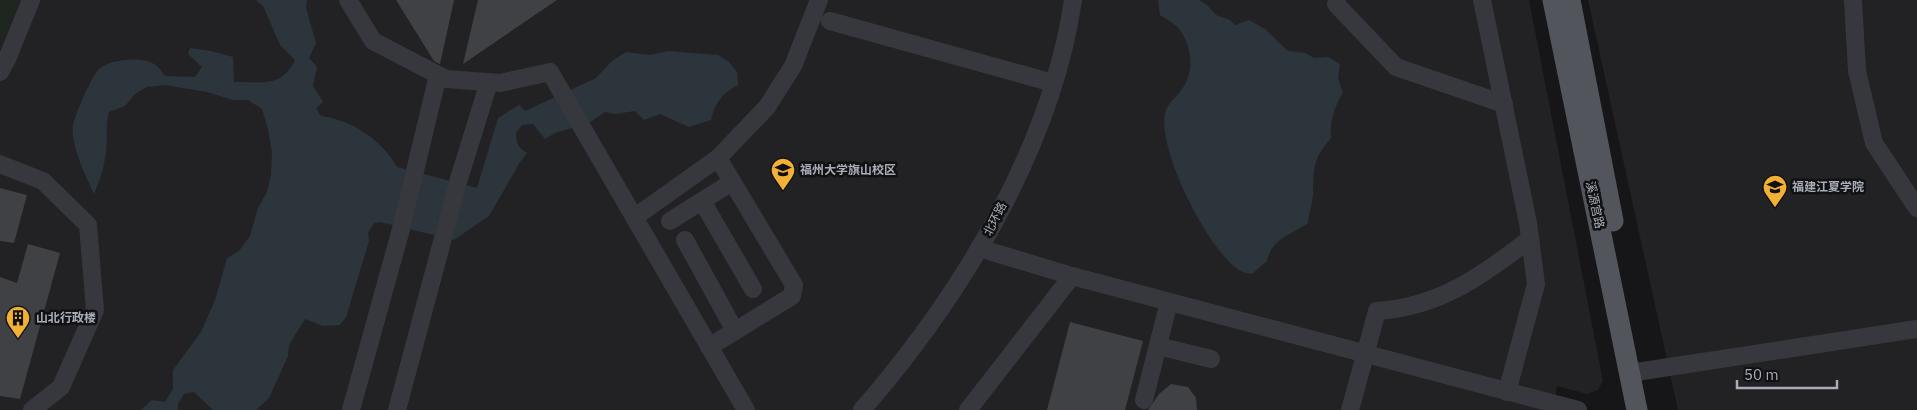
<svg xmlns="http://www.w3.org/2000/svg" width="1917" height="410" viewBox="0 0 1917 410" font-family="'IBM Plex Sans','Noto Sans SC',sans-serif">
	<rect width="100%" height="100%" fill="#161618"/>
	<!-- built -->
	<g fill="#222225">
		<polygon points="0,0 1529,0 1603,381 1598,390 1587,394 1557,386 1554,410 0,410"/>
		<polygon points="1588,0 1917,0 1917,410 1678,410"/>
	</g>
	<!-- green -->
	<polygon fill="#1e261f" points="0,0 18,0 7,32 0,45"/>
	<!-- water -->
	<g fill="#2c353c">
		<path d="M256,0H307L306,8L316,43L309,58L317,67L313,86L323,102L316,108L321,116C352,120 382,140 397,167L477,188L498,118L519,105L525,111L596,78L612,61L626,52L650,55L668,51L718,55L729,62L737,72L738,85C723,92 714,104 711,120L689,127L660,114L644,120L635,111L615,114L605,112L589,123L555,133L545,139L533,124L522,125L516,133C516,143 518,148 527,153L520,162L489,216L454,240L380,222L374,223L368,233L369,241L346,317L340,325L323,326L305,319L289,345L288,356L269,398L256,410H213L194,392L184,394L178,404V410H141L152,400L165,402L173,389V370L201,332L215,300L227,258L239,251L250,236L258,208L267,192L271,175L272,152L268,129L262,109L248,100H233L207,92L165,85L147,87L135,94L125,106L109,112C105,126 108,138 106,152C104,167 100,180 94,194C86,177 70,144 73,125C75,115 92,75 99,69C110,59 142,56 154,64C158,66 162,72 165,76L195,77L202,67L188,54L190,48L211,51L233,57L234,82C261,81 281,89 295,60L280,45L263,6Z"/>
		<path d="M1158,0H1199L1207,5L1216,15L1230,20L1235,25L1249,20L1265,29L1288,51L1305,53L1314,58L1328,57L1340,64L1338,78L1343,93C1335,105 1329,123 1331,138C1312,160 1314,168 1313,195C1312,204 1309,213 1308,223C1291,235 1271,239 1267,261L1252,274C1248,273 1244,273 1241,271C1209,254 1157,149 1165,114C1167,102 1179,96 1184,86C1195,68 1191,44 1179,29C1174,23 1166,19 1160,15Z"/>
	</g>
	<!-- building -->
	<g fill="#404145">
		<polygon points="396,0 454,0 440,64 434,61"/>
		<polygon points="478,0 557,0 463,64"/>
		<polygon points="0,188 27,195 14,243 0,241"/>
		<polygon points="28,244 60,253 20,399 0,396 0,277 17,283"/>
		<polygon points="1070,322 1143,341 1125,410 1047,410"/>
		<polygon points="1171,384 1188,387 1196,398 1197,410 1148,410 1159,394"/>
	</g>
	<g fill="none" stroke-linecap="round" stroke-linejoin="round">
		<!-- minor -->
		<g stroke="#37383d" stroke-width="18">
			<polyline points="348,0 373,41 446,79 500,83 550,72 746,410"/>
			<polyline points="1337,0 1336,4 1396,67 1504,104"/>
			<polyline points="1482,0 1528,223 1536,284 1507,392"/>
			<polyline points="1853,0 1857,71 1874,143 1917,208"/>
			<polyline points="830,21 1053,83"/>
			<polyline points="0,72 7,59 31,0"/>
			<polyline points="0,164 43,181 88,225 95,310 61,387 32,410"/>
			<polyline points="702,201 753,289"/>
			<polyline points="635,217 718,158 767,107 793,66 819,0"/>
			<polyline points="670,221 732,182"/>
			<polyline points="685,240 735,331"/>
			<polyline points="979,248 1072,276 1578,410"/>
			<polyline points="1158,346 1211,359"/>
			<polyline points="709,347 792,296 794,285 718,158"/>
			<polyline points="1630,373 1917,329"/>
			<polyline points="1144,400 1169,302"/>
			<polyline points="351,410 401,229 438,75"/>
			<polyline points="397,410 458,182 489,82"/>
			<path d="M862,410C960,297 1051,150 1073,0"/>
			<polyline points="968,410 1072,276"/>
			<path d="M1350,410L1377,311C1440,307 1483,275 1530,239"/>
		</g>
		<!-- major -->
		<g stroke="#53555c" stroke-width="21">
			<polyline points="1553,0 1637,410"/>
			<polyline points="1570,0 1613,221"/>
		</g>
	</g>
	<!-- icons -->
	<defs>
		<symbol id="university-pin" viewBox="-11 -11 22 30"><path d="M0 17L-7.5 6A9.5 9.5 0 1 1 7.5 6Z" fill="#f2b134" stroke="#111113"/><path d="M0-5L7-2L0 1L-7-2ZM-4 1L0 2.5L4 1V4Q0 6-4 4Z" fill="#111"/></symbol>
		<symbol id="building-pin" viewBox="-11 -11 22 30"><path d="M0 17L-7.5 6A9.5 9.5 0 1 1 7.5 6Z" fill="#f2b134" stroke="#111113"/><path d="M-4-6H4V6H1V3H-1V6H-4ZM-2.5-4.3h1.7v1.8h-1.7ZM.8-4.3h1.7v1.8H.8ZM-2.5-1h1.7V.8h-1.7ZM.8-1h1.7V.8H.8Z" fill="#111"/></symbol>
	</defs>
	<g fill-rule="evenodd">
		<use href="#university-pin" x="769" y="156" width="28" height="38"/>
		<use href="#university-pin" x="1761" y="173" width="28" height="38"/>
		<use href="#building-pin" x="4" y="304" width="28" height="38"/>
	</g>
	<g text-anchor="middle" stroke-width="5" stroke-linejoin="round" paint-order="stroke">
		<!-- poi labels -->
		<g font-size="12" font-weight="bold" fill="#a8adb8" stroke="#111113" text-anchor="start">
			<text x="800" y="174">福州大学旗山校区</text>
			<text x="1792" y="191">福建江夏学院</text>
			<text x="36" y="322">山北行政楼</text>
		</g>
		<!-- street labels -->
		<g font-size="12" fill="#a8adb8" stroke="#111113">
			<text transform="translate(1595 205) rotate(78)" y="4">溪源宫路</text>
			<text transform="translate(995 219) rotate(-63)" y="4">北环路</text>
		</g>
	</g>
	<!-- scale -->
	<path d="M1737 380v8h100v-8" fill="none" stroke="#a8adb8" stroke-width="2.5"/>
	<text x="1744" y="380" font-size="15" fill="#a8adb8" stroke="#111113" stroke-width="4" paint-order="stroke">50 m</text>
</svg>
